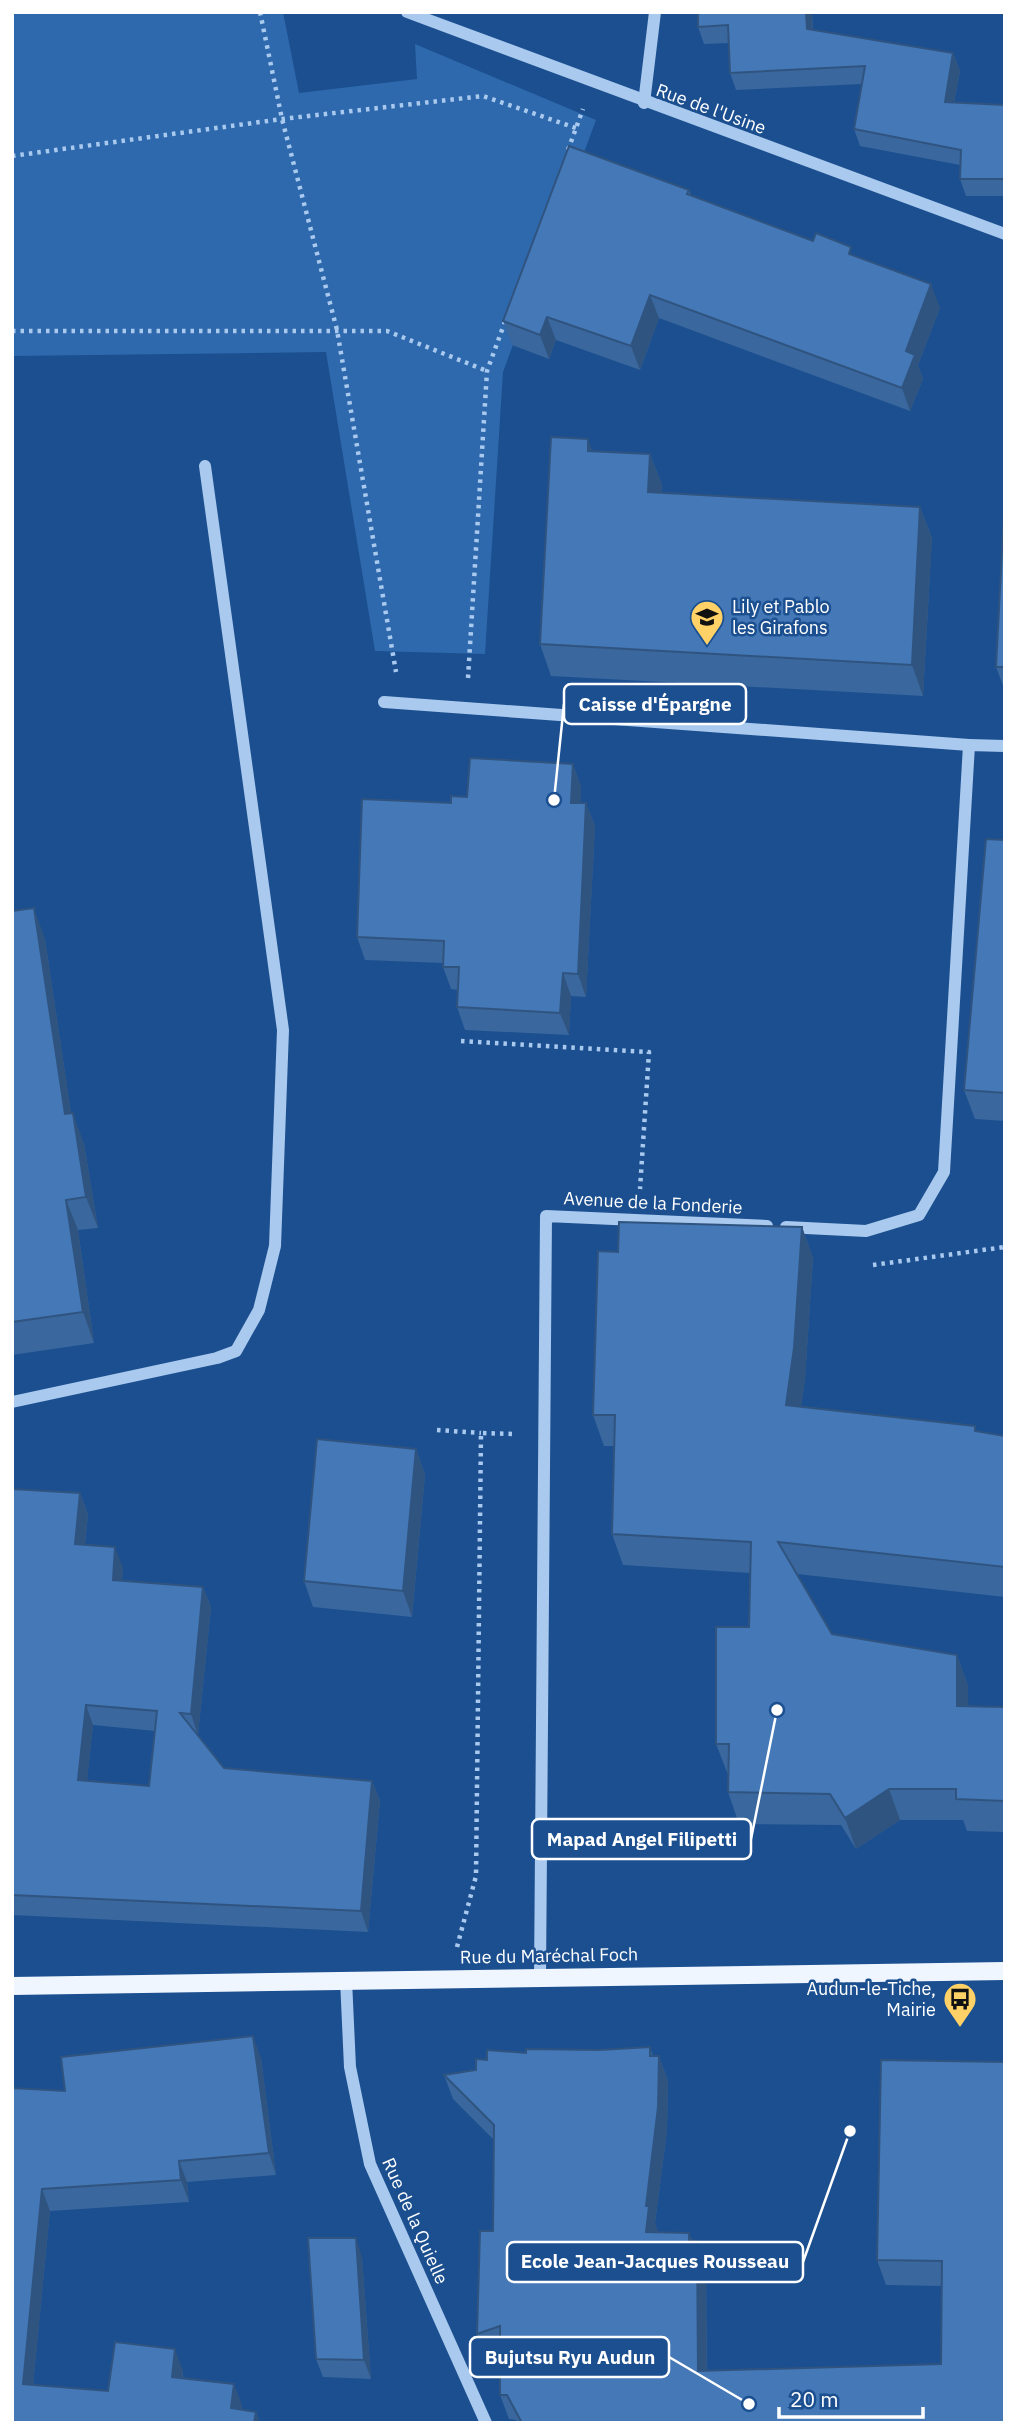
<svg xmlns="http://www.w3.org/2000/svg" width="1017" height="2435" viewBox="0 0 1017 2435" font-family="'IBM Plex Sans',sans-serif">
	<rect width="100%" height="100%" fill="#1b4f8f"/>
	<!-- green -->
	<polygon fill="#2e69ad" points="12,12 283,12 299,93 417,79 415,44 596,120 503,372 485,654 375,651 326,352 12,356"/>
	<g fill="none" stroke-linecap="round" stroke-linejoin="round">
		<!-- path -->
		<g stroke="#a9c9ee" stroke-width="4.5" stroke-dasharray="3.5 5" stroke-linecap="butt">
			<polyline points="260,12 282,119 337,330 396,672"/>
			<polyline points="568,150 583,109"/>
			<polyline points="12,156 282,119 483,96 576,128"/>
			<polyline points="12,331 387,331 487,371"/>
			<polyline points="468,678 487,371 506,319"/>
			<polyline points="461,1041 649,1052 640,1189"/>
			<polyline points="873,1265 1005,1247"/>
			<polyline points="437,1430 481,1433"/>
			<polyline points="457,1947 476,1876 481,1433 515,1434"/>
		</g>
		<!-- minor -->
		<g stroke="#a9c9ee" stroke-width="12">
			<polyline points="407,12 1005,234"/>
			<polyline points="644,103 655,12"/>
			<polyline points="384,702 969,745"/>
			<polyline points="786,1227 866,1231 919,1215 944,1172 969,745 1005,746"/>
			<polyline points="12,1402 217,1358 236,1351 259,1310 275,1246 283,1030 205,466"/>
			<polyline points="540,1977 546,1216 767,1226"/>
			<polyline points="346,1980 350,2067 370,2164 486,2423"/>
		</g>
		<!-- major -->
		<polyline stroke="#f0f6ff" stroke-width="18" points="12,1986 1005,1971"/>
	</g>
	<!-- wall -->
	<g fill="#3a679d" fill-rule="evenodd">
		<polygon points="698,12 812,12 813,30 953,53 960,71 954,103 1005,105 1005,196 966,196 960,179 960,165 860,146 854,129 862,84 736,90 730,73 729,43 704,44 698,27"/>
		<polygon points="689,190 691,195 854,256 940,308 918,365 923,379 910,411 659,318 640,370 556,340 549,359 512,345 503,321"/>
		<polygon points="592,451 650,454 662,485 661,493 920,507 932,538 923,696 551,676 540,644"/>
		<polygon points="1005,493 1005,691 996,667"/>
		<polygon points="573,764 581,787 580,803 586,803 595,826 586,997 571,996 569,1035 465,1030 457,1007 457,990 451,989 443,967 443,963 365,960 357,937 451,803 467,797"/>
		<polygon points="1005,840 1005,1121 975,1119 964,1090"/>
		<polygon points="12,911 45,939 71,1113 84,1144 98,1228 78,1230 94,1343 12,1355"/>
		<polygon points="802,1227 813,1258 805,1379 801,1406 975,1426 977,1432 1005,1436 1005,1597 797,1574 832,1634 957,1655 968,1686 968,1707 1005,1707 1005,1832 967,1831 963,1820 900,1820 856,1849 841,1825 739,1824 728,1792 728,1775 716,1744 749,1627 750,1573 623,1565 612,1534 614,1446 604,1446 593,1415 618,1252"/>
		<polygon points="416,1449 425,1475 412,1617 313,1607 304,1581"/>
		<path d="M12,1489L80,1493L88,1514L85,1544L123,1568L122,1580L203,1587L211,1607L198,1735L197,1734L224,1768L372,1781L380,1801L368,1932L12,1915ZM93,1725L155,1731L149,1786L87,1780Z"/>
		<polygon points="650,2047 653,2056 659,2056 668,2081 667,2131 655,2223 658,2233 689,2233 692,2240 697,2241 706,2265 707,2371 941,2364 941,2286 886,2285 877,2260 881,2060 1005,2423 518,2423 516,2420 509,2419 500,2395 500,2353 486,2358 477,2334 493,2231 494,2140 453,2099 444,2075 476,2070 487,2060 526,2053 599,2050"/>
		<polygon points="261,2058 276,2175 187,2182 189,2202 50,2211 33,2385 108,2391 183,2371 183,2378 242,2405 242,2409 256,2412 260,2423 12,2423 12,2088 65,2091"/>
		<polygon points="362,2257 371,2379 323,2377 316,2359"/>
	</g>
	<!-- shaded-wall -->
	<g fill="#305480">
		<polygon points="806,12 812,12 813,46 807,29"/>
		<polygon points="953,53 960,71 951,119 945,102"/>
		<polygon points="931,284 940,308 918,365 923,379 910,411 902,388 906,351"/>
		<polygon points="650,295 659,318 640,370 631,346"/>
		<polygon points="547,317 556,340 549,359 540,335"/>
		<polygon points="588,439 599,470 588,451"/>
		<polygon points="650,454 662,485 659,524 648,492"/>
		<polygon points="920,507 932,538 923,696 912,665"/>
		<polygon points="573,764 581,787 580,826 571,803"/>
		<polygon points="586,803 595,826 586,997 578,974"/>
		<polygon points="34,908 45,939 76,1145 65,1114"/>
		<polygon points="563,973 571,996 569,1035 560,1013"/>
		<polygon points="73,1113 84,1144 98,1228 86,1197"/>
		<polygon points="66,1200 78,1230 94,1343 83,1312"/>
		<polygon points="802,1227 813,1258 805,1379 797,1436 786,1405"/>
		<polygon points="416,1449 425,1475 412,1617 403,1591"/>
		<polygon points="80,1493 88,1514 83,1564 75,1544"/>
		<polygon points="115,1547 123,1568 121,1600 113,1580"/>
		<polygon points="203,1587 211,1607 198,1735 191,1714"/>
		<polygon points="957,1655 968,1686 969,1738 957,1706"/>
		<polygon points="86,1705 93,1725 85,1800 78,1780"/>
		<polygon points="372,1781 380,1801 368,1932 361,1911"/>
		<polygon points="889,1789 900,1820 856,1849 845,1818"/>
		<polygon points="253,2036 261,2058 276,2175 269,2153"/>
		<polygon points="659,2056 668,2081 667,2131 655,2223 658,2231 655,2257 646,2232 646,2206"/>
		<polygon points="179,2161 187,2182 189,2202 181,2180"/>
		<polygon points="42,2189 50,2211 31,2406 23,2384"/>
		<polygon points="689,2233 697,2255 697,2241 706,2265 707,2395 698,2371"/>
		<polygon points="356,2238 362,2257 371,2379 364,2360"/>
		<polygon points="175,2349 183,2371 180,2399 172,2377"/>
		<polygon points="234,2384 242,2405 240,2423 231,2408"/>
		<polygon points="256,2412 260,2423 254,2423"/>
	</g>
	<!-- building -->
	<g fill="#4478b7" stroke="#305480" stroke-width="2" fill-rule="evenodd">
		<polygon points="698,12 806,12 807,29 953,53 945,102 1005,105 1005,179 960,179 961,150 854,129 865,66 730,73 728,25 698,27"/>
		<polygon points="569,146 689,190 687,194 813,241 816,233 851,247 849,254 931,284 906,351 915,355 902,388 650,295 631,346 547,317 540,335 503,321"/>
		<polygon points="551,437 588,439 588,451 650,454 648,492 920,507 912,665 540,644"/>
		<polygon points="1005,493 1005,667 996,667"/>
		<polygon points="470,758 573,764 571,803 586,803 582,891 578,974 563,973 560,1013 457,1007 459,967 443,967 444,941 357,937 362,799 451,803 451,796 467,797"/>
		<polygon points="986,839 1005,840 1005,1093 964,1090"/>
		<polygon points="34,908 65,1114 73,1113 86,1197 66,1200 83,1312 12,1322 12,911"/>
		<polygon points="619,1222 802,1227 794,1348 786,1405 975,1426 975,1431 1005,1436 1005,1567 778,1542 832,1634 957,1655 957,1706 1005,1707 1005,1801 956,1799 956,1789 889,1789 845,1818 830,1794 728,1792 729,1744 716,1744 716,1627 749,1627 751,1542 612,1534 615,1415 593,1415 598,1251 618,1252"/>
		<polygon points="317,1439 416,1449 403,1591 304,1581"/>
		<path d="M12,1489L80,1493L75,1544L115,1547L113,1580L203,1587L191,1714L180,1713L224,1768L372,1781L361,1911L12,1895ZM86,1705L157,1711L149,1786L78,1780Z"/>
		<polygon points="253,2036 269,2153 179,2161 181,2180 42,2189 23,2384 108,2391 115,2342 175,2349 172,2377 234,2384 231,2408 256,2412 254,2423 12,2423 12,2088 65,2091 61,2057"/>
		<polygon points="650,2047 650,2056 659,2056 658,2107 646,2206 649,2206 646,2232 689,2233 689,2240 697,2241 698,2371 941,2364 942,2261 877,2260 881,2060 1005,2062 1005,2423 522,2423 507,2395 500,2395 500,2326 477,2334 480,2231 493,2231 494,2125 444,2075 476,2070 476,2059 487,2060 487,2050 526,2053 526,2049 599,2050"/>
		<polygon points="308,2238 356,2238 364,2360 316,2359"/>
	</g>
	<!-- icons -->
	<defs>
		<symbol id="school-pin" viewBox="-11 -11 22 30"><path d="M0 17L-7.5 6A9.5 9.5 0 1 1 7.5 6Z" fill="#ffd166" stroke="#1b4f8f"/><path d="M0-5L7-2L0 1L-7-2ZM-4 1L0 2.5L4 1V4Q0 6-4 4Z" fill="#111"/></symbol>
		<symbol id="bus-pin" viewBox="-11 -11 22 30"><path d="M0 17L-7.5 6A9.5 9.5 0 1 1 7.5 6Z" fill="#ffd166" stroke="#1b4f8f"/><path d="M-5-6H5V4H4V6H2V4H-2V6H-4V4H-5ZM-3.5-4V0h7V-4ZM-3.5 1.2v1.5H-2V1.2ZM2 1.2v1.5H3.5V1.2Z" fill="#111"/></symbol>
	</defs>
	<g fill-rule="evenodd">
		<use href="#school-pin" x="688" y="598" width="38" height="52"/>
		<use href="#bus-pin" x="941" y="1980" width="38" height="52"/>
	</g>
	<g text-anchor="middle" stroke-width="5" stroke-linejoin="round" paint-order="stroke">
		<!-- street labels -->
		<g font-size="18" fill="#fff" stroke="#1b4f8f">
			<text transform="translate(711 109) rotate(20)" y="6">Rue de l'Usine</text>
			<text transform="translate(653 1203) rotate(3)" y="6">Avenue de la Fonderie</text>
			<text transform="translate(549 1956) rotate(-1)" y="6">Rue du Maréchal Foch</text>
			<text transform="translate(415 2221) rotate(66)" y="6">Rue de la Quielle</text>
		</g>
		<!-- poi labels -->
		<g font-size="18" fill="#fff" stroke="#1b4f8f" text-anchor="start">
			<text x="732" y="613">Lily et Pablo<tspan x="732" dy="21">les Girafons</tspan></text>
			<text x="936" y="1995" text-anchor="end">Audun-le-Tiche,<tspan x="936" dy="21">Mairie</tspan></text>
		</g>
	</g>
	<!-- callouts -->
	<path fill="none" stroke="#fff" stroke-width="2.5" d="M554 800L564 704M777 1710L751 1839M850 2131L803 2262M749 2404L669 2357"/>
	<g fill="#fff" stroke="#1b4f8f" stroke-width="2.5">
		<circle cx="554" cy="800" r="7"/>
		<circle cx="777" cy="1710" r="7"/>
		<circle cx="850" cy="2131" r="7"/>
		<circle cx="749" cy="2404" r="7"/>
	</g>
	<g fill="#1b4f8f" stroke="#fff" stroke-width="2.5">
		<rect x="564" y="684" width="182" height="40" rx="7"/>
		<rect x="532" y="1819" width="219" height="40" rx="7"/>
		<rect x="507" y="2242" width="296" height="40" rx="7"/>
		<rect x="470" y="2337" width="199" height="40" rx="7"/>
	</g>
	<g font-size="19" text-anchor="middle" font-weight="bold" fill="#fff">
		<text x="655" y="711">Caisse d'Épargne</text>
		<text x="642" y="1846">Mapad Angel Filipetti</text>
		<text x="655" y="2268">Ecole Jean-Jacques Rousseau</text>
		<text x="570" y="2364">Bujutsu Ryu Audun</text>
	</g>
	<!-- border -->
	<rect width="1017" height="2435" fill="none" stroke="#ffffff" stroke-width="28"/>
	<!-- scale -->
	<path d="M779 2407v10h144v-10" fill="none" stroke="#ffffff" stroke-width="3.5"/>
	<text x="790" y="2407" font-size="21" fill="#ffffff" stroke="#1b4f8f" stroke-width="5" paint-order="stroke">20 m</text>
</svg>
